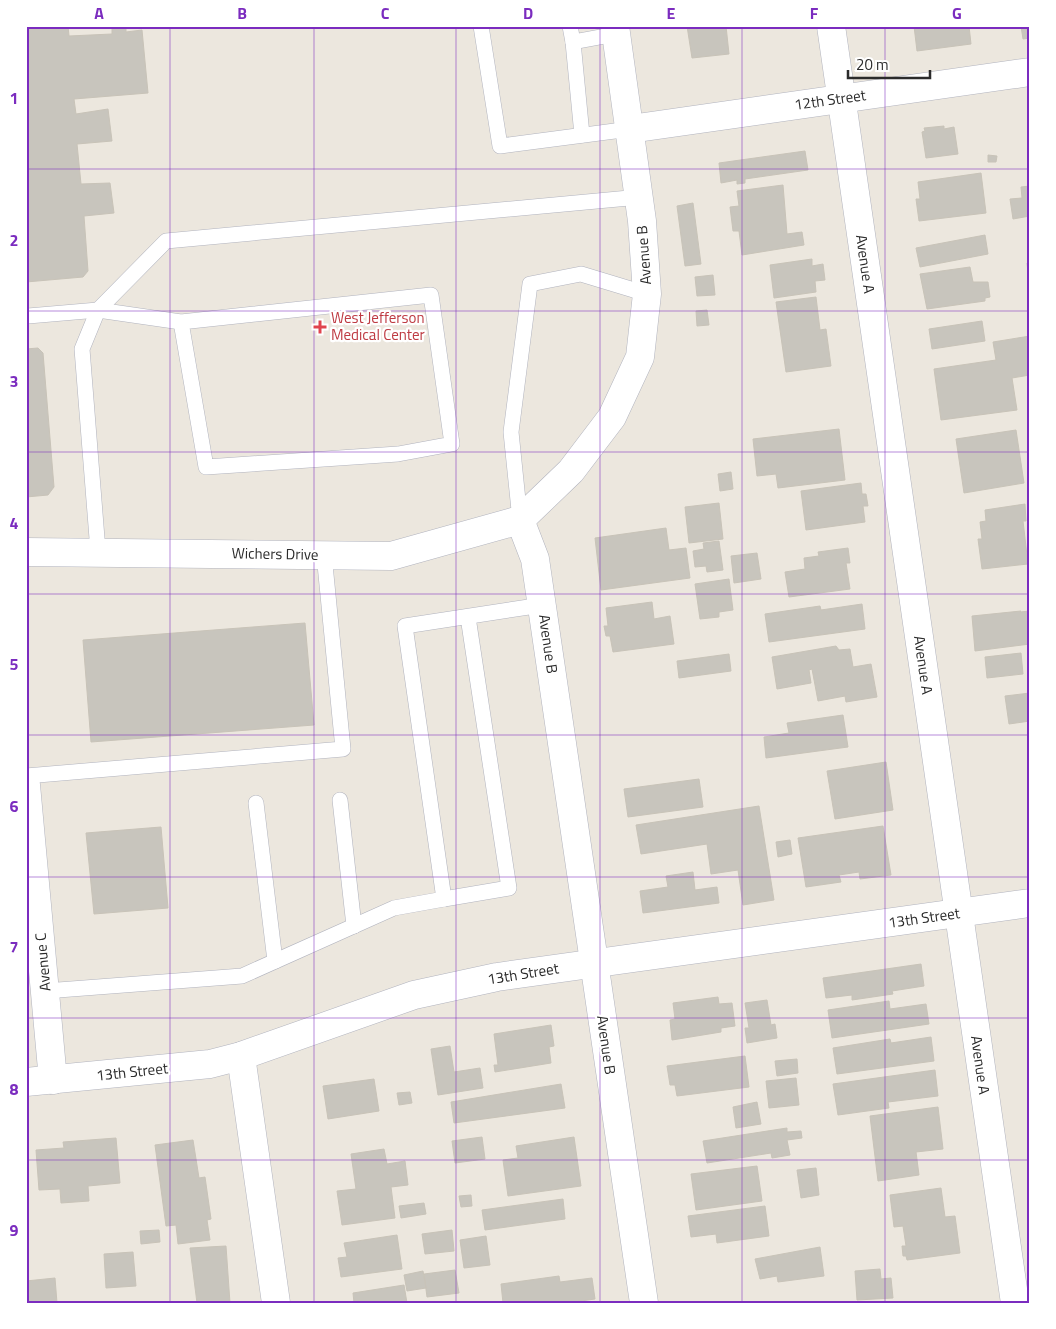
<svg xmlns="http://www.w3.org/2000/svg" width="1056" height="1329" viewBox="0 0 1056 1329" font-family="'Titillium Web',sans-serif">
	<rect width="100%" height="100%" fill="#ece7de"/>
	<!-- building -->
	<g fill="#c8c5bd" stroke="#c8c3b8">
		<polygon points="26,26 68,26 69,36 112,34 112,26 126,26 126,32 142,30 148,93 74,99 76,114 108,109 112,141 77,144 81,184 110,183 114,213 84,216 88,271 83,277 26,282"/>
		<polygon points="687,26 726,26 729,54 692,58"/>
		<polygon points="914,26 969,26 971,44 917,51"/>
		<polygon points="1021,26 1030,26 1030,38 1023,39"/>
		<polygon points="944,126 944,129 954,127 958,154 926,158 922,132 925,131 924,128"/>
		<polygon points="805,151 808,170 745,179 745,183 737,184 737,180 721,183 719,163"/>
		<polygon points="988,155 997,156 996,162 988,162"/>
		<polygon points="981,173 986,213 919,221 916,199 920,199 918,182"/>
		<polygon points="783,185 787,234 802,232 804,245 742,255 739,231 733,231 730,207 739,206 737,191"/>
		<polygon points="1030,186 1030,216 1013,219 1010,199 1022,198 1021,187"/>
		<polygon points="693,203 701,264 685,266 677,206"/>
		<polygon points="985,235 988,254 920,267 916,248"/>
		<polygon points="812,259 812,266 823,264 825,280 815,281 816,292 774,298 770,265"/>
		<polygon points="1030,262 1030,292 1027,263"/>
		<polygon points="970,267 973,282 988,282 990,297 985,298 985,301 927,309 920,274"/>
		<polygon points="713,275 715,295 697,296 695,277"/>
		<polygon points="816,297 820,330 826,329 831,366 786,372 776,302"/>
		<polygon points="707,310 709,325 697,326 696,311"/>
		<polygon points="982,321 985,341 932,349 929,329"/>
		<polygon points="1030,336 1030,375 1012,378 1017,410 941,420 934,369 996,360 993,342"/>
		<polygon points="38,348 43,353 54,487 48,495 26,497 26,349"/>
		<polygon points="839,429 845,480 778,488 776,474 757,476 753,439"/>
		<polygon points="1016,430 1024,483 964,493 956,439"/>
		<polygon points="731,472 733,489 720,491 718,474"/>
		<polygon points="861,483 862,494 866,494 868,506 863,506 865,522 806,530 801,491"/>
		<polygon points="719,503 723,539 689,543 685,507"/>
		<polygon points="1025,504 1026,521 1023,521 1028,564 982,569 978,539 982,539 980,522 986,521 985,510"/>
		<polygon points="666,528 669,550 686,548 690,578 601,590 595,538"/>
		<polygon points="719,541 723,570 707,572 706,566 695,567 693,551 704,549 703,543"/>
		<polygon points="848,548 850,563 846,563 850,589 789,597 785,572 805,569 804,558 819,556 818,552"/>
		<polygon points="757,553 761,579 734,583 731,556"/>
		<polygon points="729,579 733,610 719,612 719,617 700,619 695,584"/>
		<polygon points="652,602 654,619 670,616 674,644 613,652 610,636 606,636 604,626 608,626 606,608"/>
		<polygon points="862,604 865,629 769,642 765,614 820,606 821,610"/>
		<polygon points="1021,611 1020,612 1030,611 1030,644 975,651 972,616"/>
		<polygon points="305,623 314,725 91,742 83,640"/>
		<polygon points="836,646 839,650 850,649 853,667 871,664 877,697 846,702 845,696 818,701 812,669 809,670 811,683 777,689 772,657"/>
		<polygon points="1021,653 1023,674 987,678 985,657"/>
		<polygon points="729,654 731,671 679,678 677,661"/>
		<polygon points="1030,693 1030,721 1009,724 1005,696"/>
		<polygon points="843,715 848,747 766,758 764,737 789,733 787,723"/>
		<polygon points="886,762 893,810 835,819 827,771"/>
		<polygon points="699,779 703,807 628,817 624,789"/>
		<polygon points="759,806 774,900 743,905 738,870 711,874 707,844 641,854 636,825"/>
		<polygon points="883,826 891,875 860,879 859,872 839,875 841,882 806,887 798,838"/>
		<polygon points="161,827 168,908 94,914 86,833"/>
		<polygon points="790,840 792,854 778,857 776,842"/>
		<polygon points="693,872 695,890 717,887 719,903 643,913 640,891 668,887 666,876"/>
		<polygon points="921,964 924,986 892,991 893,994 852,1000 852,995 826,998 823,978"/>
		<polygon points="718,997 719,1004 732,1003 735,1026 721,1028 721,1032 672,1040 670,1020 675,1019 673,1003"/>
		<polygon points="767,1000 771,1025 775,1024 777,1038 747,1043 745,1028 749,1028 745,1003"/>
		<polygon points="889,1001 890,1009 926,1004 929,1024 832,1038 828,1010"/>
		<polygon points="551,1025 554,1046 549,1047 551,1063 495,1072 494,1065 498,1065 494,1034"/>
		<polygon points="931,1037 934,1061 837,1074 833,1048 890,1039 891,1043"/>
		<polygon points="450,1046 454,1072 480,1068 483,1088 438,1095 431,1049"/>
		<polygon points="745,1056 749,1087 677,1096 675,1085 670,1085 667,1066"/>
		<polygon points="797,1059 798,1073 777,1076 775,1061"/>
		<polygon points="935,1070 938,1096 888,1102 889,1108 838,1115 833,1084"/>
		<polygon points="796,1078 799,1105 769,1108 766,1081"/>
		<polygon points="374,1079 379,1111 328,1119 323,1086"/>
		<polygon points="561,1084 565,1108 454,1123 451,1102"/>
		<polygon points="410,1092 412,1103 399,1105 397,1093"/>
		<polygon points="757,1102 761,1124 736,1128 733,1107"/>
		<polygon points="938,1107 943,1149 916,1152 919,1175 878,1181 870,1116"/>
		<polygon points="787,1128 787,1132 801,1131 802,1138 787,1140 790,1155 772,1158 771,1153 707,1163 703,1141"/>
		<polygon points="482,1137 485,1159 455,1163 452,1141"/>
		<polygon points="574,1137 581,1186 508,1196 503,1160 518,1158 516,1146"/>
		<polygon points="116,1138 120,1183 88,1186 89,1201 61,1203 60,1189 39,1190 36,1150 64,1148 63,1142"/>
		<polygon points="193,1140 199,1178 205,1177 211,1219 207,1220 210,1240 178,1244 176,1225 166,1226 155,1145"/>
		<polygon points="384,1149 387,1164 405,1161 408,1185 391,1187 395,1218 342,1225 337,1191 356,1189 351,1154"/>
		<polygon points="757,1166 762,1201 696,1210 691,1174"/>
		<polygon points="816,1168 819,1195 801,1198 797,1170"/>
		<polygon points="941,1188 945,1217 955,1216 960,1253 907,1260 906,1256 903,1256 902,1246 906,1246 903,1226 894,1227 890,1195"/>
		<polygon points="471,1195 472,1206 461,1207 459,1196"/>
		<polygon points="563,1199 565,1219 485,1230 482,1210"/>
		<polygon points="424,1203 426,1214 401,1218 399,1206"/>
		<polygon points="765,1206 769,1236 717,1243 716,1234 691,1237 688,1216"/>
		<polygon points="159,1230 160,1242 141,1244 140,1231"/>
		<polygon points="452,1230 454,1251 425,1254 422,1234"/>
		<polygon points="397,1235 402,1269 341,1277 338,1258 347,1257 344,1243"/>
		<polygon points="486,1236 490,1265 464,1268 460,1240"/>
		<polygon points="226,1246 230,1303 197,1303 190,1248"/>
		<polygon points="820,1247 824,1276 778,1282 777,1276 760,1279 755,1259"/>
		<polygon points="133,1252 136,1286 106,1288 104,1254"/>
		<polygon points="880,1269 881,1279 891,1278 893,1298 857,1300 855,1271"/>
		<polygon points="455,1270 459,1293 427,1297 424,1274"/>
		<polygon points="423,1271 426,1288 407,1291 404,1275"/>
		<polygon points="559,1276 560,1282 592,1278 595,1299 567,1303 503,1303 501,1284"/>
		<polygon points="55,1278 57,1303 26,1303 26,1281"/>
		<polygon points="404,1285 407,1303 354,1303 353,1293"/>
	</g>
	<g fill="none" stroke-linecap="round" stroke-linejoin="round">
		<defs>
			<g id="lane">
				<polyline points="481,26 500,146 630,129"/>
				<polyline points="570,26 573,42 616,34"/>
				<polyline points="573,42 582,135"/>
				<polyline points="28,316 98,310 181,322 431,295 452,444 398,454 206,467 181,322"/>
				<polyline points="520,520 511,432 530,284 581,274 647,294"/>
				<polyline points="98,551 82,349 98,310 166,241 640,197"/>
				<polyline points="468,617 509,888 444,899 405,626 542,605"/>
				<polyline points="26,776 343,749 324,554"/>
				<polyline points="340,800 354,926"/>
				<polyline points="256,803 275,961"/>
				<polyline points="45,991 242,976 394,908 444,899"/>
			</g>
			<g id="street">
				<polyline points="831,26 1015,1303"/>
				<polyline points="630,129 1030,72"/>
				<polyline points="520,520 535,559 644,1303"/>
				<polyline points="26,785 53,1080"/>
				<polyline points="241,1056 276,1303"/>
				<polyline points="26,1082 210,1064 241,1056 414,995 497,977 1030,903"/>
			</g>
			<polyline id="secondary" points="26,552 391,556 520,520 571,471 612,417 640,357 647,294 642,221 615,26"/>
		</defs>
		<!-- lane casing -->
		<use href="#lane" stroke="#b1b3be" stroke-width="16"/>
		<!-- street casing -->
		<use href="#street" stroke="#b1b3be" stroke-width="29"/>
		<!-- secondary casing -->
		<use href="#secondary" stroke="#b1b3be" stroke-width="29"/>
		<!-- lane -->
		<use href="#lane" stroke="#fff" stroke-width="15"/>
		<!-- street -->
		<use href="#street" stroke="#fff" stroke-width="28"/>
		<!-- secondary -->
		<use href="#secondary" stroke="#fff" stroke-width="28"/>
	</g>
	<!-- grid -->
	<path fill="none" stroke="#7b2cbf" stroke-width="1" stroke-opacity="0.55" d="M170,26V1303M314,26V1303M456,26V1303M600,26V1303M742,26V1303M885,26V1303M26,169H1030M26,311H1030M26,452H1030M26,594H1030M26,735H1030M26,877H1030M26,1018H1030M26,1160H1030"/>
	<!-- markers -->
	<path fill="#e0444e" stroke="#fff" stroke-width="2" d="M317.5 319.5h5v5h5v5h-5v5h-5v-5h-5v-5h5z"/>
	<g text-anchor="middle" stroke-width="4.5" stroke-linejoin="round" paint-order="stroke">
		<!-- street labels -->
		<g font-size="15" fill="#2b2b2b" stroke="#fff">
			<text transform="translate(830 100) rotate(-8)" y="5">12th Street</text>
			<text transform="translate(644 255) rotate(-94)" y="5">Avenue B</text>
			<text transform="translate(865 264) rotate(82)" y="5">Avenue A</text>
			<text transform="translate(275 554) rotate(1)" y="5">Wichers Drive</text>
			<text transform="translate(548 644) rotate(82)" y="5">Avenue B</text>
			<text transform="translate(923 665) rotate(82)" y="5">Avenue A</text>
			<text transform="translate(924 918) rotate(-8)" y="5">13th Street</text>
			<text transform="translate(43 962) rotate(-95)" y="5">Avenue C</text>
			<text transform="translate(523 974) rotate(-9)" y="5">13th Street</text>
			<text transform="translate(606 1045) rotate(82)" y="5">Avenue B</text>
			<text transform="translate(980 1065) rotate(82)" y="5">Avenue A</text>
			<text transform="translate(132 1072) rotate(-6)" y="5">13th Street</text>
		</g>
		<!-- health labels -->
		<g font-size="15" fill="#be3a42" stroke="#fff" text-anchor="start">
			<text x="331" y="323">West Jefferson<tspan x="331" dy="17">Medical Center</tspan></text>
		</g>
	</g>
	<!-- border -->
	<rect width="1056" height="1329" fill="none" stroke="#ffffff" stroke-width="55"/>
	<!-- scale -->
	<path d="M848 70v8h82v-8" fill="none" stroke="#2b2b2b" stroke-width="2.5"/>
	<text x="856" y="70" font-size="15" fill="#2b2b2b" stroke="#ffffff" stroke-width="4" paint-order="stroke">20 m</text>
	<rect x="28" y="28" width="1000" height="1274" fill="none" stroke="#7b2cbf" stroke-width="2"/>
	<g font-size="16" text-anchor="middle" font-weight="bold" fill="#7b2cbf">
		<text x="99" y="19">A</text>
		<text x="242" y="19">B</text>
		<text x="385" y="19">C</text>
		<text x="528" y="19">D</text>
		<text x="671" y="19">E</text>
		<text x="814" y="19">F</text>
		<text x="957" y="19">G</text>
		<text x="14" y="104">1</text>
		<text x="14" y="246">2</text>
		<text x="14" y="387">3</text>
		<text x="14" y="529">4</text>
		<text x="14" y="670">5</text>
		<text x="14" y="812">6</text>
		<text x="14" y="953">7</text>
		<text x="14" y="1095">8</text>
		<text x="14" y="1236">9</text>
	</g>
</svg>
